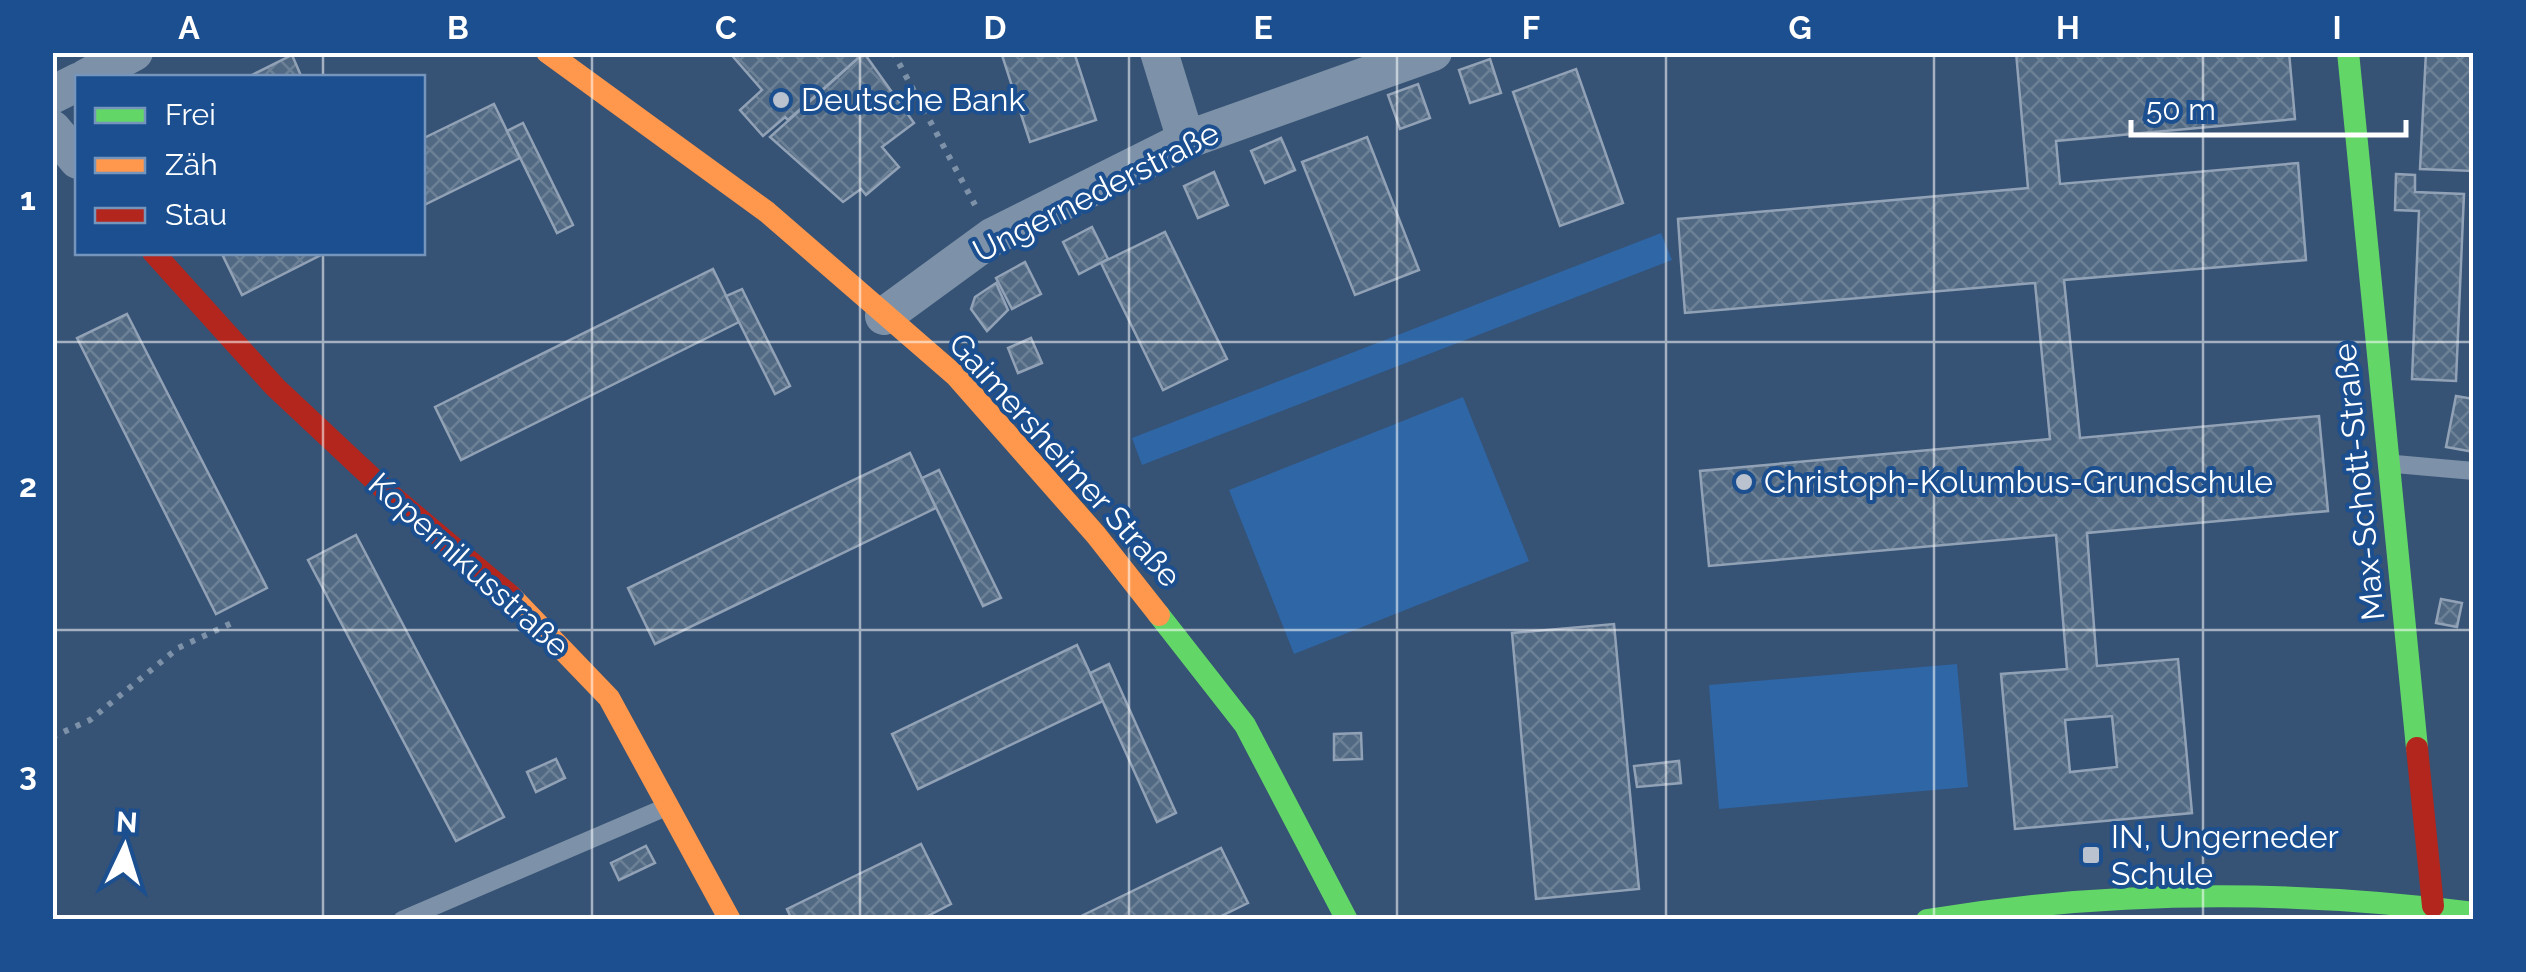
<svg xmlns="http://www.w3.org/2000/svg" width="2526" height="972" viewBox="0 0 2526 972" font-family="Raleway,sans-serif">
	<defs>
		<pattern id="building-cross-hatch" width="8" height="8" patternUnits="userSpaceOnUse" patternTransform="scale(2.5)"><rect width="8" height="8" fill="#526984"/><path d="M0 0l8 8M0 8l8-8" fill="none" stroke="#6c8096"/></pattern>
	</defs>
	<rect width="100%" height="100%" fill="#365274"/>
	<!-- green -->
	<g fill="#2f66a5">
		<polygon points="1661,233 1672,260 1142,465 1132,438"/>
		<polygon points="1463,397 1529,561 1294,654 1229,490"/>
		<polygon points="1957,664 1968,787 1719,809 1709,685"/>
	</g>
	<!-- building -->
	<g fill="url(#building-cross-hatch)" stroke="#92a2b6" stroke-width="2.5" fill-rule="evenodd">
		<polygon points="729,52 864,52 864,53 788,120 785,117 763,136 740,110 762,90"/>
		<polygon points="1001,52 1074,52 1096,120 1030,142"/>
		<path d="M2016,52H2289L2295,119L2056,141L2060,184L2298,163L2306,260L2064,280L2080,438L2319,416L2328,511L2087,533L2097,666L2178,659L2192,813L2015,829L2001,674L2067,669L2056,535L1709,566L1700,471L2050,439L2035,283L1685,313L1681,263L1678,219L2028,188ZM2112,716L2117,767L2070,772L2065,720Z"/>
		<polygon points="2426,52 2474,52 2474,171 2420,169"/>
		<polygon points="864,53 914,123 882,147 899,167 866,195 861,189 843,202 770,137"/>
		<polygon points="292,55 302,78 246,78"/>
		<polygon points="1490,59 1501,93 1470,103 1459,70"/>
		<polygon points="1576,69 1623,203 1560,226 1513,92"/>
		<polygon points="1418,84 1430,118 1400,129 1388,95"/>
		<polygon points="494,104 520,158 422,206 422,139"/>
		<polygon points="523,123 573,225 557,233 507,131"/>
		<polygon points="1367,137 1419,270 1355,295 1302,162"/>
		<polygon points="1281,138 1295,170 1265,183 1251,151"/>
		<polygon points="1214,172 1228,205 1198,218 1184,186"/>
		<polygon points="2396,174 2415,175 2415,192 2464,194 2456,381 2412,379 2419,211 2395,210"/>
		<polygon points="1092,227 1108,259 1079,274 1063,242"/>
		<polygon points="1165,232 1227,359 1163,390 1101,263"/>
		<polygon points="221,252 327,252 242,295"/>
		<polygon points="1025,262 1041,294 1012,309 996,278"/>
		<polygon points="713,269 739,322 461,460 435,407"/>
		<polygon points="996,283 1008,310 987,331 971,309 975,297"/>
		<polygon points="742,289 790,386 775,394 726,296"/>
		<polygon points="127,314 267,588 216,614 77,338"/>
		<polygon points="1031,338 1042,363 1018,373 1008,348"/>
		<polygon points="2456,396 2474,399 2474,452 2446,447"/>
		<polygon points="910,453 936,508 655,644 628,588"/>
		<polygon points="939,470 1001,598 983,606 922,478"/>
		<polygon points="356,535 504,817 456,841 308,560"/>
		<polygon points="2441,599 2462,603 2457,627 2436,623"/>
		<polygon points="1614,624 1639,889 1536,899 1512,633"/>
		<polygon points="1077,645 1103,701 918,789 892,734"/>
		<polygon points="1109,664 1176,813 1157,822 1090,673"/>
		<polygon points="1361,733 1362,759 1334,760 1334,734"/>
		<polygon points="556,759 565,778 536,792 527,772"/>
		<polygon points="1679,761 1681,783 1637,787 1634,766"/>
		<polygon points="921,844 951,904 920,920 792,920 787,909"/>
		<polygon points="646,846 655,863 619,880 611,863"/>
		<polygon points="1221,848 1248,903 1213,920 1073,920"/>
	</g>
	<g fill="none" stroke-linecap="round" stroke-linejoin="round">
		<!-- path -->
		<g stroke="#7d92a8" stroke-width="6" stroke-dasharray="5 8" stroke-linecap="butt">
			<polyline points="893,52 975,205"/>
			<polyline points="52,737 90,720 178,648 234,622"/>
		</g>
		<!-- lane -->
		<g stroke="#7d92a8" stroke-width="18">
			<polyline points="2395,464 2474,471"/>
			<polyline points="402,920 664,808"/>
		</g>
		<!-- street -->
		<g stroke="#7d92a8" stroke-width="38">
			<polyline points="1159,52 1186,140"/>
			<polyline points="86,78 134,52"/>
			<polyline points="52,95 78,82"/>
			<polyline points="52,129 78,160"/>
			<polyline points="884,316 992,237 1186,140 1433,52"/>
		</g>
		<!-- fast -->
		<g stroke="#63d668" stroke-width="22">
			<polyline points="2348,52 2417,748"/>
			<polyline points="1159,615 1245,725 1347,920"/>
			<path d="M1927,920C2110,890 2290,889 2474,913"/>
		</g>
		<!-- slow -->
		<g stroke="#ff974d" stroke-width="22">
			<polyline points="547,52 767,212 956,376 1096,535 1159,615"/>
			<polyline points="511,596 609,698 730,920"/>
		</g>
		<!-- jam -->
		<g stroke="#b3261e" stroke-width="22">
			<polyline points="153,252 275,387 385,490 511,596"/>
			<polyline points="2417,748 2433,906"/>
		</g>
	</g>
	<!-- grid -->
	<path fill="none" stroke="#fff" stroke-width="2.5" stroke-opacity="0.55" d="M323,52V78M592,52V920M860,52V920M1129,52V920M1397,52V920M1666,52V920M1934,52V920M2203,52V920M323,252V920M52,342H2474M52,630H2474"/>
	<!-- markers -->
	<g fill="#b9c2ce" stroke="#1b4f8f" stroke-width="4">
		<circle cx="781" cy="100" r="10"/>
		<circle cx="1744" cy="482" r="10"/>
		<rect x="2081" y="845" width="20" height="20" rx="5"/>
	</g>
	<g text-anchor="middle" stroke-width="8" stroke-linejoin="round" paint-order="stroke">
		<!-- poi labels -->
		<g font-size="32" fill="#fff" stroke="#1b4f8f" text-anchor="start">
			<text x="801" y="111">Deutsche Bank</text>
			<text x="1764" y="493">Christoph-Kolumbus-Grundschule</text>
			<text x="2111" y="848">IN, Ungerneder<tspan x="2111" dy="37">Schule</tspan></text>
		</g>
		<!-- street labels -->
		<g font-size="32" fill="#fff" stroke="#1b4f8f">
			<text transform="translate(1096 192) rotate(-27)" y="11">Ungernederstraße</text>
			<text transform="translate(1065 460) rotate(48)" y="11">Gaimersheimer Straße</text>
			<text transform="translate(2359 482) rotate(-96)" y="11">Max-Schott-Straße</text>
			<text transform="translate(469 565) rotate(42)" y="11">Kopernikusstraße</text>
		</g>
	</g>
	<!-- border -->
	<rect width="2526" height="972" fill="none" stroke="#1b4f8f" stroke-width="110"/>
	<!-- legend -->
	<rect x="75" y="75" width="350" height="180" fill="#1b4f8f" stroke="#7695bc" stroke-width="2.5"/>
	<rect x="95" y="108" width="50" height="15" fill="#63d668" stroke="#7695bc" stroke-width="2.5"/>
	<text x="165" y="125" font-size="30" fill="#ffffff">Frei</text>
	<rect x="95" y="158" width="50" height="15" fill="#ff974d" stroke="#7695bc" stroke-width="2.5"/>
	<text x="165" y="175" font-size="30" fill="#ffffff">Zäh</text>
	<rect x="95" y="208" width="50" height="15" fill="#b3261e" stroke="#7695bc" stroke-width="2.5"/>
	<text x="165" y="225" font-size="30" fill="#ffffff">Stau</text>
	<!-- north arrow -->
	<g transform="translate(125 847) rotate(4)" stroke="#1b4f8f" stroke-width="8" paint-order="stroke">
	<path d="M0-8L18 38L0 25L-18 38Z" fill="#ffffff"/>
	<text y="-15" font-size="28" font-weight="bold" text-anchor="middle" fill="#ffffff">N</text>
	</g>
	<!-- scale -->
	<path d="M2131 120v15h275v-15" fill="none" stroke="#ffffff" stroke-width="5"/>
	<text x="2146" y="120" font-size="30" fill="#ffffff" stroke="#1b4f8f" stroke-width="8" paint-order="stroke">50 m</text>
	<rect x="55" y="55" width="2416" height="862" fill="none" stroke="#fff" stroke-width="4"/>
	<g font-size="32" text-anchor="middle" font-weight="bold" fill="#fff">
		<text x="189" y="39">A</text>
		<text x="458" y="39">B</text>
		<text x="726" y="39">C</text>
		<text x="995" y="39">D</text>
		<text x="1263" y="39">E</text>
		<text x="1531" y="39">F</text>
		<text x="1800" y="39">G</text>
		<text x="2068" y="39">H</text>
		<text x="2337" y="39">I</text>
		<text x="28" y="210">1</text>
		<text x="28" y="497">2</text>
		<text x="28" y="785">3</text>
	</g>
</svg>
